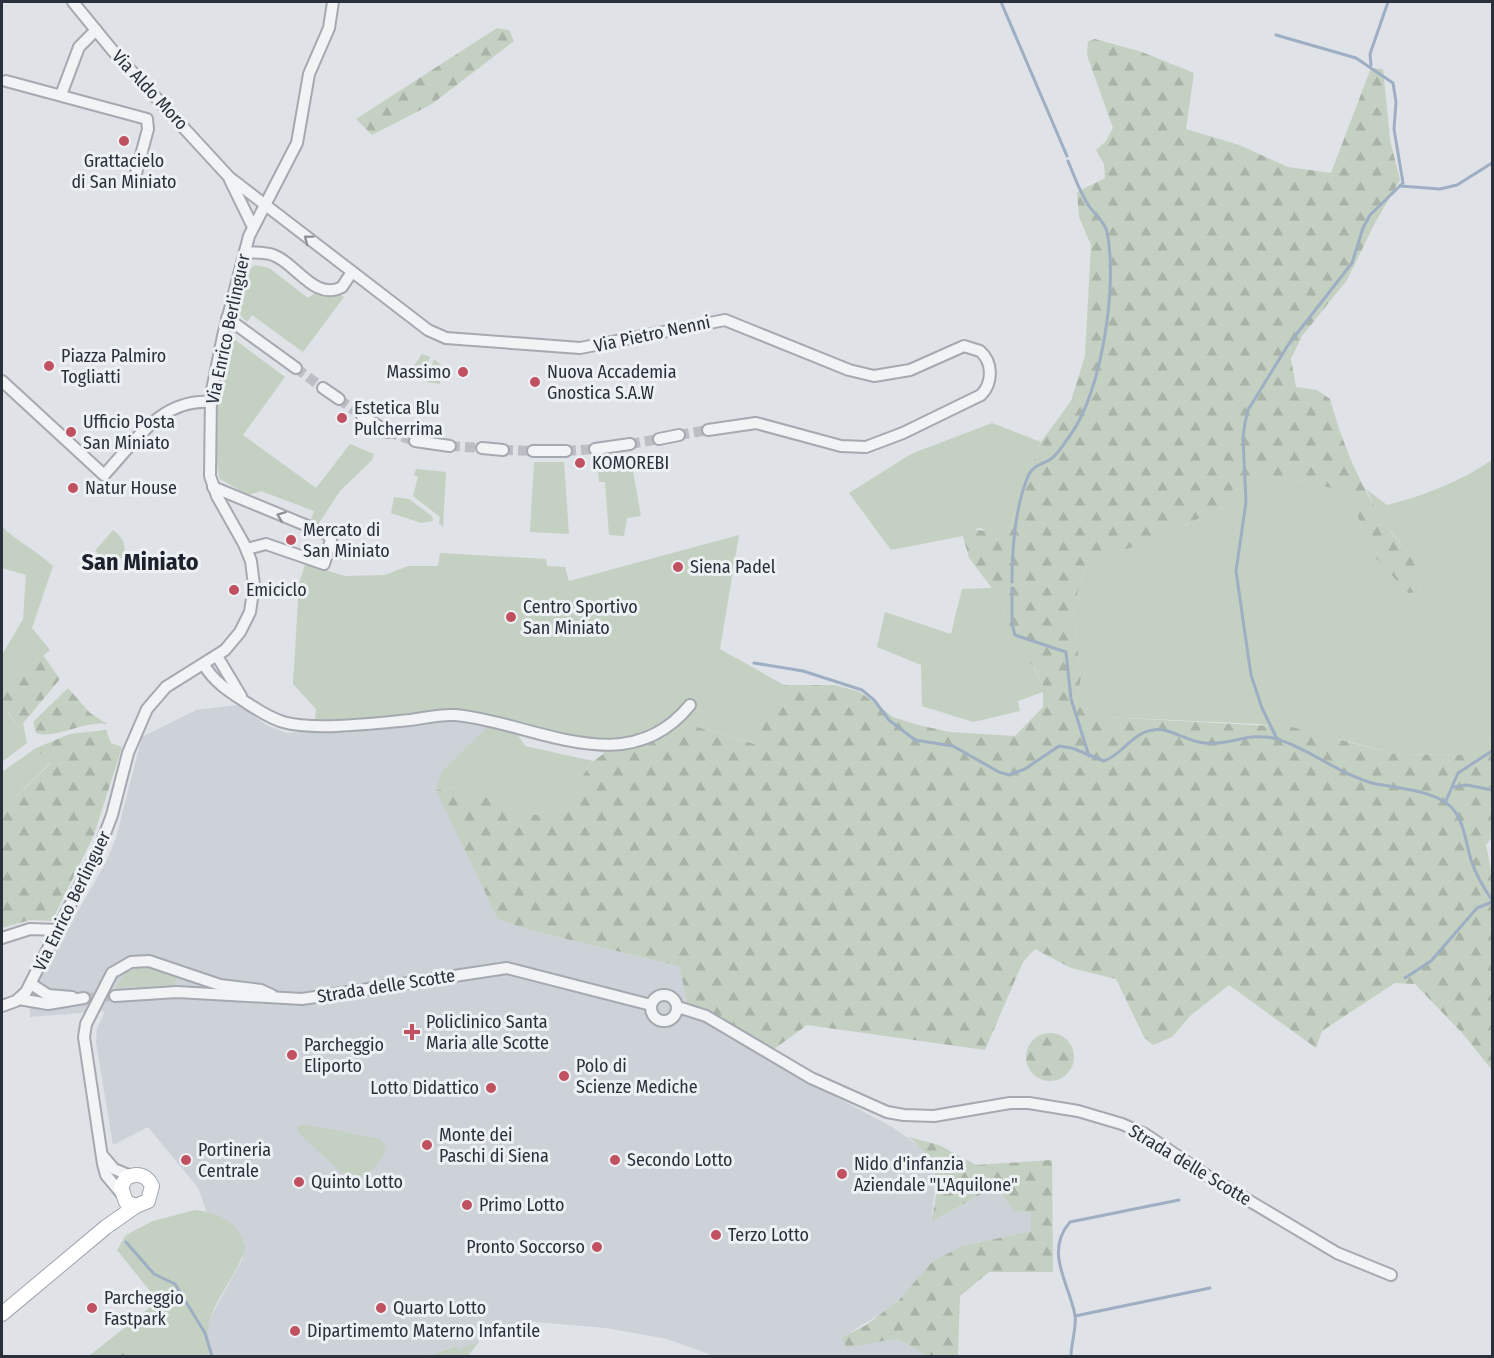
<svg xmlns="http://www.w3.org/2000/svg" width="1494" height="1358" viewBox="0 0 1494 1358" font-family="'Fira Sans Condensed',sans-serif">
	<defs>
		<pattern id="forest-firs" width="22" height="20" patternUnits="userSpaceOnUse" patternTransform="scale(1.5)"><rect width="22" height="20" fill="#c4d0c1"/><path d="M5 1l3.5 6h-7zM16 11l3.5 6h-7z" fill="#a9b3a7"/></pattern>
	</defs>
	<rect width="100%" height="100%" fill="#dfe2e7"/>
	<!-- built -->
	<polygon fill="#cdd1d8" points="239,705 266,725 287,733 455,721 489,728 442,771 499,919 529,930 679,966 688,1006 771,1057 769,1061 892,1127 925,1150 936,1180 931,1222 996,1186 1014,1211 1031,1213 1031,1231 963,1246 885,1311 841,1338 895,1339 907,1344 927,1356 714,1356 667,1339 606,1328 524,1321 478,1338 479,1342 458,1349 455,1346 428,1356 214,1356 207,1339 208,1322 243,1258 221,1217 206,1211 199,1189 148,1127 113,1145 96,1042 97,1029 105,1011 30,1017 29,997 106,862 116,838 142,737 196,710"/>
	<!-- green -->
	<g fill="#c4d0c1">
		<path d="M255,265L269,268L308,298L318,291L331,296L340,294L344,297L303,352L252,315L247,322C243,318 239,315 239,310C237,299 245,270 255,265Z"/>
		<path d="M234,339L285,377L243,435L316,488L350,444L374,454L372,460L340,491L319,523L310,521L314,511L261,491L248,495L220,479C212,458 217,351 234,339Z"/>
		<polygon points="422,354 430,357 421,381 409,373"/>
		<polygon points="434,359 441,365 440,384 426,382"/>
		<polygon points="992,423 1041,442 1007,534 994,540 981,528 974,529 963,536 891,550 849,493 911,454"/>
		<polygon points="630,455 641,516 627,518 624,536 609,535 605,482 599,482 597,458"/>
		<path d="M1492,460V741L1471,755L1395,754L1348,741L1259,724L1106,717L1075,704L1081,678L1073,608L1088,559L1141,545L1224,507L1233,489L1248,488L1264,479H1291L1340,490L1354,505L1369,550L1420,592C1419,562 1404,548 1387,526C1378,515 1372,501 1366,489L1387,505C1424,496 1461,481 1492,460Z"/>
		<polygon points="534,462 564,462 569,534 530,532"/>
		<polygon points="416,469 446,472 443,527 439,523 440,517 413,496 418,477 414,475"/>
		<polygon points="394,497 409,499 432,516 433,521 421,523 391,513"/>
		<path d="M2,527C18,542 37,551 53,566L32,628L50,650L2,691V655L23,619L26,575L2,568Z"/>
		<path d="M113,530C123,538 128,546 122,558H102L95,551Z"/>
		<polygon points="739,535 720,649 784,685 756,744 687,724 635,753 605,753 518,735 525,746 593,761 564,802 536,815 459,788 436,790 442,771 488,727 455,721 314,731 316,709 293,684 299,584 305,564 345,576 385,575 408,566 438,566 440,553 546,559 547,566 565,567 569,581"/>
		<polygon points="992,588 1004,604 1007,637 1029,659 1043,685 1043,692 1018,701 1020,711 973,722 922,706 921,665 877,647 885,612 951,634 962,589"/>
		<polygon points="7,712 19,728 23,723 27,743 2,762 2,716"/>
		<polygon points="36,748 50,763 2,810 2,772"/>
		<polygon points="139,967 153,967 176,976 176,985 116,988 124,974"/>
		<path d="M303,1124L380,1139L386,1148C379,1165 366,1180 347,1178L297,1131V1127Z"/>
		<path d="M195,1210C219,1212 239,1223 245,1247C237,1283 191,1319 214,1356H89L158,1301L117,1250L126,1235L153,1221Z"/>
		<polygon points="479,1342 468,1356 428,1356 456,1346 458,1349"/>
	</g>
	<!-- forest -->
	<g fill="url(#forest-firs)">
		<polygon points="497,28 509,30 514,41 432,104 372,135 356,119"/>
		<path d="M1095,39L1142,52L1194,73L1186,129L1239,145L1288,167L1331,173L1371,68L1383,69L1390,140L1400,180L1375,223L1347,280L1302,336L1291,359L1296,387L1317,390L1330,399C1342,443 1360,486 1385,523C1404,553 1417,552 1420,592L1408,593L1369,550L1354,505L1340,490L1291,479H1264L1248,488L1233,489L1224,507L1141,545L1088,559L1073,608L1081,678L1075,704L1106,717L1292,727L1395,754L1470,755L1492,741V837L1486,845L1492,875V1070L1463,1034L1415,984L1395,983L1322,1031L1316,1048L1229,985L1190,1016L1172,1037L1153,1045L1144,1037L1116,979L1071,968L1035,949L1023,962L985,1050L807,1025L774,1049L709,1012L688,1006L679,966L529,930L498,919L436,790L459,788L536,815L564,802L593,761L605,753L635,752L687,724L755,744L784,685H835L860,692L893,717L918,725L950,732L1015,736L1043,707V685L1034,667L1007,637L1004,604L969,558L963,536L974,529L989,532L995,540L1007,534L1041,442L1071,401L1085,356L1091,245L1079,217L1077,192L1105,178L1104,164L1096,150L1106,141L1113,128L1087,55L1088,41Z"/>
		<polygon points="43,655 60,679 19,728 8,712 2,716 2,691"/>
		<path d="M68,688L90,713L107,724C84,720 55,740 36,733L33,722Z"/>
		<polygon points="106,730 111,743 122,747 94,835 52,921 30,920 2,928 2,810 50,764 36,748 70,734"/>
		<circle cx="1050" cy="1057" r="24"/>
		<path d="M909,1137L939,1145L976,1165L1052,1160L1053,1272H989L960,1296L958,1356H927L907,1344L895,1339L847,1347L841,1338L866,1325L899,1300L933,1261L963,1246L1031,1231V1213L1014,1211L996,1186L931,1222C940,1185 940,1163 909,1137Z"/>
	</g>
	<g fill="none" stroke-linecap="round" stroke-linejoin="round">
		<!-- stream -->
		<g stroke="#9eafc3" stroke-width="3">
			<polyline points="1001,2 1067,156"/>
			<polyline points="1276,35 1356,58 1393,83 1396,102 1394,129 1403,183 1370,215 1363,228 1352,263 1288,345 1248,410 1245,423 1243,438 1246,502 1236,571 1251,675 1262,708 1277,739"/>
			<polyline points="1371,65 1370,54 1388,2"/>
			<polyline points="1400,186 1440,189 1457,185 1492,163"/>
			<path d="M1012,582C1012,547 1015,506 1029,474C1034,465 1043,464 1051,459C1059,453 1065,442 1071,434C1102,391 1118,283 1107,232C1104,220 1095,215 1089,206C1080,193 1074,175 1068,161"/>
			<polyline points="1012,588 1012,624 1015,635 1066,652 1071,699 1089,756"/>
			<path d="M754,663L803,671L862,690L874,700L889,720L915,740L953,746L999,772L1009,775L1025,769L1059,746L1072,748L1104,761C1122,755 1133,732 1153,730C1169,727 1188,742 1205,743C1232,746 1247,731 1277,739C1310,749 1337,773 1372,783C1393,788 1438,790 1453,809C1464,822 1466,843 1471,860C1476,875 1483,887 1492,900"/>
			<polyline points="1453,787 1467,785 1492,790"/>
			<polyline points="1445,803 1458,773 1492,751"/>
			<polyline points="1405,978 1431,961 1477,908 1492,902"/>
			<polyline points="126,1242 154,1274 175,1284 205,1333 212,1356"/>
			<polyline points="1075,1316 1210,1288"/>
			<polyline points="123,1356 123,1355"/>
			<path d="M1071,1356C1071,1344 1077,1326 1075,1315C1069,1283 1044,1252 1070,1222L1179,1200"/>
		</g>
		<!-- minor-tunnel -->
		<g stroke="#bbbec5" stroke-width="10" stroke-dasharray="10 5" stroke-linecap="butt">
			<polyline points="296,368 323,388"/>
			<polyline points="339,399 362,416"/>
			<polyline points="388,432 415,441"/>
			<polyline points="679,435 708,430"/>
			<polyline points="630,444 659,439"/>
			<polyline points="450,446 482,448"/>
			<polyline points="503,450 533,451"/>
			<polyline points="566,451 595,449"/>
			<polyline points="84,998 115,996"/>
		</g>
		<defs>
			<g id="minor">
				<path d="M73,2L113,51L229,177L428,330L446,338L580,348L725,320L849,370L874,376L910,370L964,346L980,351C993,362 993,383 981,395L903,433L866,447L841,446L756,423L708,430"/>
				<polyline points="6,81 147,119 148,129 134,181"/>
				<polyline points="61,95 79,47 96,30"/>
				<polyline points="230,180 253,227"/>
				<path d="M245,252C254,253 265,252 273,255C295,262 315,302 342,287L352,272"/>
				<polyline points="227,318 296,368"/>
				<path d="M2,381L104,475C135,442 160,399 210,402"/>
				<polyline points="323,388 339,399"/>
				<polyline points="362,416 388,432"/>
				<polyline points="659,439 679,435"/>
				<polyline points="415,441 450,446"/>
				<polyline points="482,448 503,450"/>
				<polyline points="595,449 630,444"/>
				<polyline points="533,451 566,451"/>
				<polyline points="213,487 327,534 331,540 324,564 266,544 247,549"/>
				<polyline points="217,656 241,696"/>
				<path d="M204,665C215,683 230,692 247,703C259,711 270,718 283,722C315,731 377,723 410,720C425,718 440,714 455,715C534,722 626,784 690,705"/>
				<polyline points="2,938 30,929 58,930"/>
				<polyline points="112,973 131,962 149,961 220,985 261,990 272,995"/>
				<polyline points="31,984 48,995 72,997"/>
				<circle cx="664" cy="1008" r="13"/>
				<polyline points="115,996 177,992 302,999 507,968 651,1005"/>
				<polyline points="19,999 48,1004 84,998"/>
				<polyline points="2,1006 16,1001 26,992 101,844 112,815 128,753 147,709 166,687 225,650 240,632 250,612 254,585 251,561 244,544 217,496 210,476 211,395 223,336 249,236 297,143 309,74 329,28 333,2"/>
				<polyline points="678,1007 706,1016 811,1078 887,1112 904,1115 934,1116 1010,1103 1029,1103 1078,1111 1122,1124 1145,1134 1206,1175 1337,1253 1391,1275"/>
				<polyline points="86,1024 84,1037 103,1164 106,1175 121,1193"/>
				<polyline points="103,1156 114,1169 131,1176"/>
			</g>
			<path id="major" d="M2,1314L106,1227L136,1206L148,1201L152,1186C147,1175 137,1172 126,1178L121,1187L126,1202L136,1206"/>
		</defs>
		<!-- minor casing -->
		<use href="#minor" stroke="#a5a9b0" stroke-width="14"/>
		<!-- major casing -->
		<use href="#major" stroke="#a0a6b1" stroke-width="16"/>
		<!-- minor -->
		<use href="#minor" stroke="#f1f3f5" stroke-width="10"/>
		<!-- major -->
		<use href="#major" stroke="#fff" stroke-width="14"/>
		<defs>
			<polyline id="minor-bridge" points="86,1024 112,973"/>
		</defs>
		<!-- minor-bridge casing -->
		<use href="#minor-bridge" stroke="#a5a9b0" stroke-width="14" stroke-linecap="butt"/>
		<!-- minor-bridge -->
		<use href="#minor-bridge" stroke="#f1f3f5" stroke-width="10"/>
	</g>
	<!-- one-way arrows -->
	<defs><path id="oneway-chevron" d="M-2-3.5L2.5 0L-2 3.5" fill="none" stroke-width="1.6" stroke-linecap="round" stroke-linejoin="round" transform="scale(1.5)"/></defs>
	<g stroke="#8e9298">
		<use href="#oneway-chevron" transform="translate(308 239) rotate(-143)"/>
		<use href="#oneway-chevron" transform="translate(281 516) rotate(-159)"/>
	</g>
	<!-- markers -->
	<g fill="#bf5160" stroke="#eef1f4" stroke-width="2">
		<circle cx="124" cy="141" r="6"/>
		<circle cx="49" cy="366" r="6"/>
		<circle cx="463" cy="372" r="6"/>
		<circle cx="535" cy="382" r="6"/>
		<circle cx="342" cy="418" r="6"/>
		<circle cx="71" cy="432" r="6"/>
		<circle cx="580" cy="463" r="6"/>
		<circle cx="73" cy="488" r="6"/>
		<circle cx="291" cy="540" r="6"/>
		<circle cx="678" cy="567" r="6"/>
		<circle cx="234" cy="590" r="6"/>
		<circle cx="511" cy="617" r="6"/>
		<path d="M409 1023h6v6h6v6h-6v6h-6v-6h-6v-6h6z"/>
		<circle cx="292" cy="1055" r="6"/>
		<circle cx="564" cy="1076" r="6"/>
		<circle cx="491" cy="1088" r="6"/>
		<circle cx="427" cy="1145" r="6"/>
		<circle cx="186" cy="1160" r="6"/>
		<circle cx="615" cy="1160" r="6"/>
		<circle cx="842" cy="1174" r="6"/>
		<circle cx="299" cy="1182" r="6"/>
		<circle cx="467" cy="1205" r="6"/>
		<circle cx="716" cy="1235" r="6"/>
		<circle cx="597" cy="1247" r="6"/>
		<circle cx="92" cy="1308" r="6"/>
		<circle cx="381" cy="1308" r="6"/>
		<circle cx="295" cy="1331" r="6"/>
	</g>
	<g text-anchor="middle" stroke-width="6" stroke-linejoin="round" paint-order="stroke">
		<!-- street labels -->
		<g font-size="18" fill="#2a303c" stroke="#eef1f4">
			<text transform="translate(150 90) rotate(47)" y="6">Via Aldo Moro</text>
			<text transform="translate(228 329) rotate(-78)" y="6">Via Enrico Berlinguer</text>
			<text transform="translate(652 334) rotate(-12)" y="6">Via Pietro Nenni</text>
			<text transform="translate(72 901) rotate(-64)" y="6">Via Enrico Berlinguer</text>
			<text transform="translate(386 986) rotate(-9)" y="6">Strada delle Scotte</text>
			<text transform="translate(1190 1165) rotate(31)" y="6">Strada delle Scotte</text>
		</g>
		<!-- poi labels -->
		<g font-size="18" fill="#2a303c" stroke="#eef1f4" text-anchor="start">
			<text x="124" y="167" text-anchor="middle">Grattacielo<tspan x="124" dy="21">di San Miniato</tspan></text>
			<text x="61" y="362">Piazza Palmiro<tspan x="61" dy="21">Togliatti</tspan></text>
			<text x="451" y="378" text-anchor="end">Massimo</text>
			<text x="547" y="378">Nuova Accademia<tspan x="547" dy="21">Gnostica S.A.W</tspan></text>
			<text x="354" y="414">Estetica Blu<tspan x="354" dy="21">Pulcherrima</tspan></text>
			<text x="83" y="428">Ufficio Posta<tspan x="83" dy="21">San Miniato</tspan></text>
			<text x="592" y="469">KOMOREBI</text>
			<text x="85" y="494">Natur House</text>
			<text x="303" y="536">Mercato di<tspan x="303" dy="21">San Miniato</tspan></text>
			<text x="690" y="573">Siena Padel</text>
			<text x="246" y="596">Emiciclo</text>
			<text x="523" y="613">Centro Sportivo<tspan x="523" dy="21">San Miniato</tspan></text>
			<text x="426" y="1028">Policlinico Santa<tspan x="426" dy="21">Maria alle Scotte</tspan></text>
			<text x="304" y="1051">Parcheggio<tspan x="304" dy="21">Eliporto</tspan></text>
			<text x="576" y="1072">Polo di<tspan x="576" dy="21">Scienze Mediche</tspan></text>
			<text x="479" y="1094" text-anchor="end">Lotto Didattico</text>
			<text x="439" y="1141">Monte dei<tspan x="439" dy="21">Paschi di Siena</tspan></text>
			<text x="198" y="1156">Portineria<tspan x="198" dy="21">Centrale</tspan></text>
			<text x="627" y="1166">Secondo Lotto</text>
			<text x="854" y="1170">Nido d'infanzia<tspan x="854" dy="21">Aziendale "L'Aquilone"</tspan></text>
			<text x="311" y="1188">Quinto Lotto</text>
			<text x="479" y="1211">Primo Lotto</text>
			<text x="728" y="1241">Terzo Lotto</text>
			<text x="585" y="1253" text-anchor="end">Pronto Soccorso</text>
			<text x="104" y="1304">Parcheggio<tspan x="104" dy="21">Fastpark</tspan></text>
			<text x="393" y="1314">Quarto Lotto</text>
			<text x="307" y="1337">Dipartimemto Materno Infantile</text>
		</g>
		<!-- district labels -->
		<g font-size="24" font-weight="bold" fill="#1c212d" stroke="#eef1f4">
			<text x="140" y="570">San Miniato</text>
		</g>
	</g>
	<!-- border -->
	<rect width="1494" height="1358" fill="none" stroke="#2a303c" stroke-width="6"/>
</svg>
